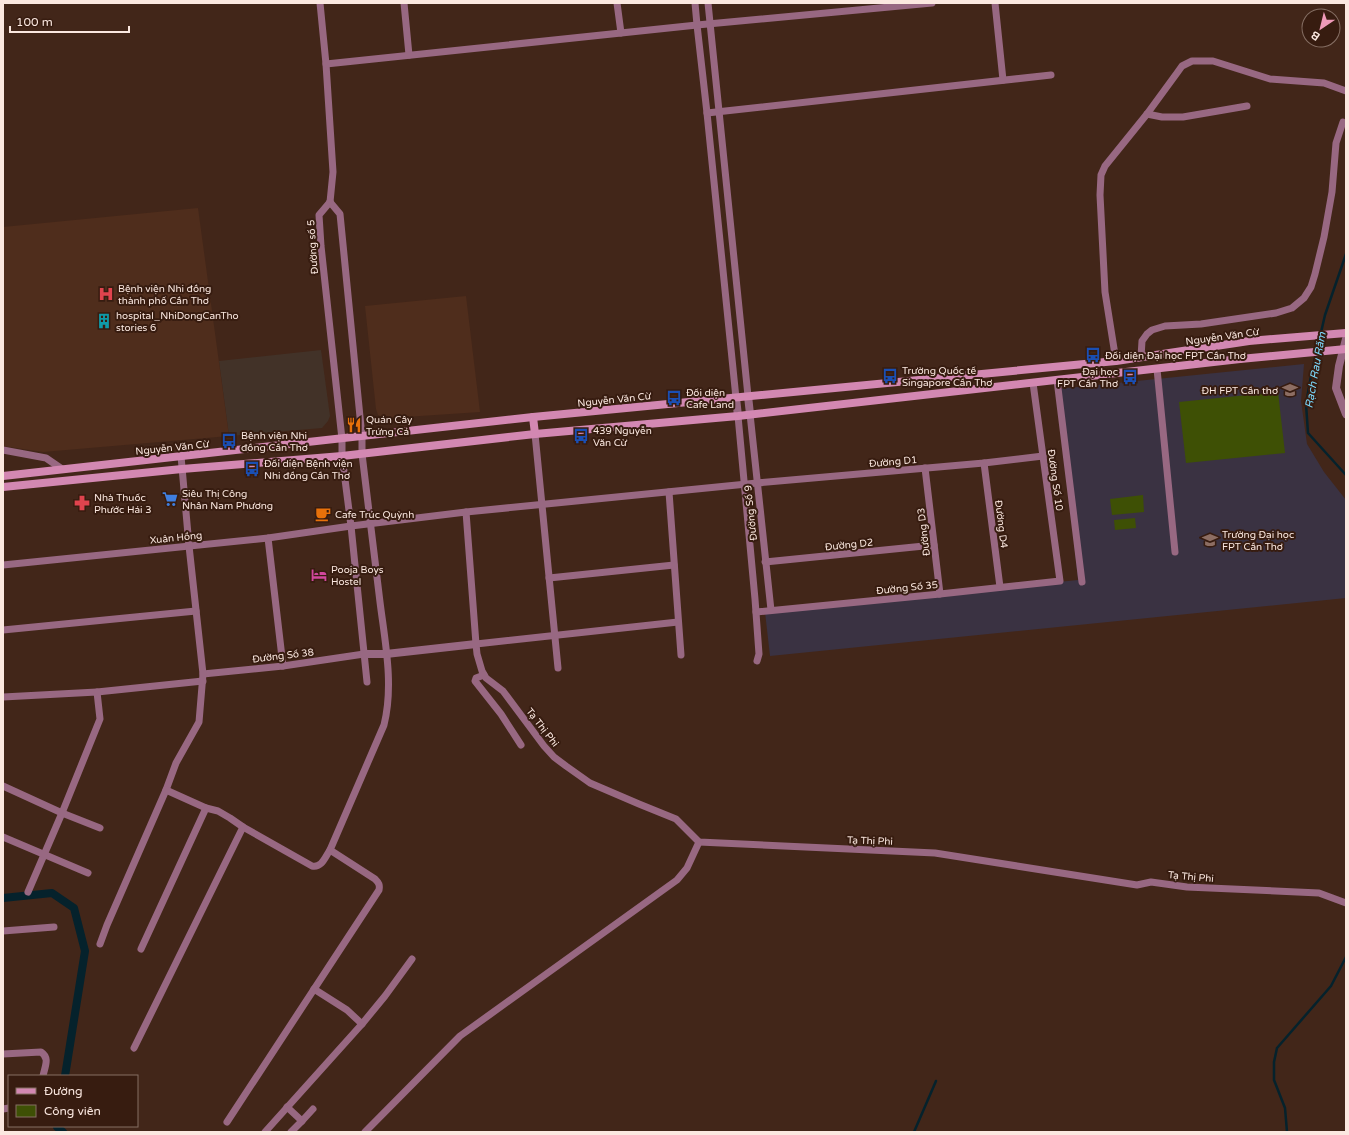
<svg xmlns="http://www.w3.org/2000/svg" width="1349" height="1135" viewBox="0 0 1349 1135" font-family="'Varela Round',sans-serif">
	<rect width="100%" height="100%" fill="#422619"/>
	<!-- commercial -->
	<polygon fill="#423228" points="321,350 330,416 328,421 322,428 229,436 219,361"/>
	<!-- built -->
	<g fill="#4f2d1c">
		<polygon points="198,208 229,436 43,452 3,446 3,227"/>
		<polygon points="466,296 480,412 390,418 384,417 378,415 376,409 365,306"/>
	</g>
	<!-- education -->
	<polygon fill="#3a3242" points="1304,364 1301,401 1307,444 1324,472 1346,500 1346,598 770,656 765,612 1078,580 1058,389"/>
	<!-- green -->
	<g fill="#3e5005">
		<polygon points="1278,392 1285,453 1186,463 1179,402"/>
		<polygon points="1143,495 1144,512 1112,515 1110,499"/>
		<polygon points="1135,518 1136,528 1115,530 1114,520"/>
	</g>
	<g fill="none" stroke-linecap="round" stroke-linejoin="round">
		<!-- stream -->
		<g stroke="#05222c" stroke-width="2.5">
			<polyline points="1346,254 1325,315 1311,376 1306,404 1308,433 1346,475"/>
			<polyline points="914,1132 936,1081"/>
			<polyline points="1287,1132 1285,1108 1274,1080 1274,1062 1277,1048 1331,986 1346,957"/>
		</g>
		<!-- canal -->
		<g stroke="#05222c" stroke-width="8">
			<polyline points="3,898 52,893 74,908 85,951 65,1076"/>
			<polyline points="57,1126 57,1127 63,1132"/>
		</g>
		<!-- minor -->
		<g stroke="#986882" stroke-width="7">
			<polyline points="320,3 326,64 333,172 330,202"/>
			<polyline points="404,3 409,55"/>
			<polyline points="617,3 621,33"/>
			<polyline points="695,3 697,25 707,113 736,398"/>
			<polyline points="708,3 748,396"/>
			<polyline points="995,3 1003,80"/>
			<polyline points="326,64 697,25 932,3"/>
			<polyline points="707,113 1051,75"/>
			<polyline points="1147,114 1162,117 1183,117 1247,106"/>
			<polyline points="330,202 319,215 321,246 342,439 342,456 351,526 367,682"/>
			<polyline points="1141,357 1142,341 1147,334 1152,330 1165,326 1201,324 1276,313 1292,308 1304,298 1311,287 1315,274 1324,237 1332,192 1336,143 1343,122"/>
			<polyline points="1116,361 1105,292 1100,195 1101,175 1105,166 1147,114 1177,73 1182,66 1192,61 1213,61 1270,79 1324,83 1346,91"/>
			<polyline points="1157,369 1175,552"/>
			<polyline points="1057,380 1082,582"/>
			<polyline points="750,414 771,610"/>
			<polyline points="738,416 755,599 759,654 757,661"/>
			<polyline points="535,434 558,668"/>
			<polyline points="3,450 46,458 62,469"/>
			<polyline points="984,463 1000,587"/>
			<polyline points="925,468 940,594"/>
			<polyline points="669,492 681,655"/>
			<polyline points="466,512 476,644 477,654 482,671 486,678 503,691 544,746 554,757 566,766 590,783 639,804 676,819 699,842 935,853 1137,885 1151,882 1187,887 1319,893 1346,903"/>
			<polyline points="268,538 283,666"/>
			<polyline points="765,562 934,545"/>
			<polyline points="3,565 268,538 351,526 466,512 757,483 984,463 1043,456"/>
			<polyline points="549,578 674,565"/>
			<polyline points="756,612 940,594 1060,581 1033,383"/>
			<polyline points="3,630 196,611"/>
			<polyline points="476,644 678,622"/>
			<polyline points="203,674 283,666 364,654"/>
			<polyline points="484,675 476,678 475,681 501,714 521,745"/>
			<polyline points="97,692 203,681"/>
			<polyline points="3,697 97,692 100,719 62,813 28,892"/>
			<polyline points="3,786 62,813 100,828"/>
			<polyline points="166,790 176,763 199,722 203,674 189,546 181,456"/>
			<polyline points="3,837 88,873"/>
			<polyline points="3,931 54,927"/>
			<path d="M100,944L107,925L166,790L206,808L218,811L230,818L243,827L312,866C322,868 325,857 330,850"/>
			<polyline points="141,949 206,808"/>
			<polyline points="314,989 347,1010 362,1024"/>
			<polyline points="134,1048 243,827"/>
			<path d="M3,1054L41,1052C50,1058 45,1066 43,1076"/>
			<polyline points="287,1107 302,1121 313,1109"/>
			<polyline points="3,1109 9,1108"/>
			<path d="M227,1122L379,890C380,885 379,883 375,879L330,850L384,725C394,685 385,642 380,602C374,552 368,503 362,454V437L340,214L330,202"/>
			<polyline points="265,1132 362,1024 385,996 412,959"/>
			<polyline points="291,1132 302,1121"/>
			<polyline points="365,1132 460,1036 677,880 687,868 699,842"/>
		</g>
		<!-- tertiary -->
		<g stroke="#986882" stroke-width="8">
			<polyline points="1346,339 1339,366 1336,388 1346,414"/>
			<polyline points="748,396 750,414"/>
			<polyline points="736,398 738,416"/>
			<polyline points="364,654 386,654 476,644"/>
		</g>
		<!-- secondary -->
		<g stroke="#d388b2" stroke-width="8">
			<polyline points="533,417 535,434"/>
			<polyline points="3,476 533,417 1116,361 1249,341 1346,333"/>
			<polyline points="3,487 182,469 342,456 535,434 738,416 1240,359"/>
		</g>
		<!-- secondary-bridge -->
		<polyline stroke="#d388b2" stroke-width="8" points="1240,359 1346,349"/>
	</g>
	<!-- icons -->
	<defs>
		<symbol id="hospital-bare" viewBox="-9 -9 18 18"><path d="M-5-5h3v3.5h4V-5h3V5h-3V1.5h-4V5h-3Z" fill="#e0444e" stroke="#371c10" stroke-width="2.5" paint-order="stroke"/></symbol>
		<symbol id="building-bare" viewBox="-9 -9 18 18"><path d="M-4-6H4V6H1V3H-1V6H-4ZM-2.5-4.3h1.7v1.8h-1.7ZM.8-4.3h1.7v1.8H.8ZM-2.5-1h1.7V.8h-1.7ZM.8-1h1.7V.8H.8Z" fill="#0f9aa8" stroke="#371c10" stroke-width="2.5" paint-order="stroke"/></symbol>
		<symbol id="bus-bare" viewBox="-9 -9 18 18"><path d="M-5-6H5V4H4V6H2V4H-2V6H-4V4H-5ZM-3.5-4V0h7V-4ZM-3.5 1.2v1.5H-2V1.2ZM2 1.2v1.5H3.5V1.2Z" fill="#1a4fb4" stroke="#371c10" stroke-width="2.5" paint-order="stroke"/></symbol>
		<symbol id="university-bare" viewBox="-9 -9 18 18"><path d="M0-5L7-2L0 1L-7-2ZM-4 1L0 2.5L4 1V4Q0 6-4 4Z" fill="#8d6e63" stroke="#371c10" stroke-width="2.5" paint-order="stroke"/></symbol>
		<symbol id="restaurant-bare" viewBox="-9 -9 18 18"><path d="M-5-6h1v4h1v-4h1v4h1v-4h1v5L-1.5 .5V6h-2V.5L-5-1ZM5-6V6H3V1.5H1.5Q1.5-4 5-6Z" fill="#e8710a" stroke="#371c10" stroke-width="2.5" paint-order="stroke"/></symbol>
		<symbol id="supermarket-bare" viewBox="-9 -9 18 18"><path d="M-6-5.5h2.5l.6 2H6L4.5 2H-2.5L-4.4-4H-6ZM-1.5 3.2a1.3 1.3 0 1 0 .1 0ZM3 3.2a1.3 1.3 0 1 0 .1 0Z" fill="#3f7fe0" stroke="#371c10" stroke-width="2.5" paint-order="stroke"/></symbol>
		<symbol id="pharmacy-bare" viewBox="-9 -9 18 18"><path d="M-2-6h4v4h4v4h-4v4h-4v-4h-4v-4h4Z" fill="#e0444e" stroke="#371c10" stroke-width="2.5" paint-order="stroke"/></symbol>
		<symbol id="cafe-bare" viewBox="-9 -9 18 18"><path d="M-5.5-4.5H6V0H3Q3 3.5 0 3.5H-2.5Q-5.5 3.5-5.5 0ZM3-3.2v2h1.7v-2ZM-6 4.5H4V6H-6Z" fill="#e8710a" stroke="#371c10" stroke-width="2.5" paint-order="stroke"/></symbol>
		<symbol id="hotel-bare" viewBox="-9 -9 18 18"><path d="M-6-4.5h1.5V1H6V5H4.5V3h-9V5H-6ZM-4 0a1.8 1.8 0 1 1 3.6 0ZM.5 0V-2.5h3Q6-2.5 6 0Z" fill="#d1479c" stroke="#371c10" stroke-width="2.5" paint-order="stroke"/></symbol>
	</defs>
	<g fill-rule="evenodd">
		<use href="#hospital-bare" x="95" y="283" width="22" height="22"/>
		<use href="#building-bare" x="93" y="310" width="22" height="22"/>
		<use href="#bus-bare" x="1082" y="344" width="22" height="22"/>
		<use href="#bus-bare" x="879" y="365" width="22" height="22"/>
		<use href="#bus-bare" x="1119" y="366" width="22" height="22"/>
		<use href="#university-bare" x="1279" y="379" width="22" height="22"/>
		<use href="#bus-bare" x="663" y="387" width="22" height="22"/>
		<use href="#restaurant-bare" x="343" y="414" width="22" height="22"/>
		<use href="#bus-bare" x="570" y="425" width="22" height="22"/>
		<use href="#bus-bare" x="218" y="430" width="22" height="22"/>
		<use href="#bus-bare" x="241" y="458" width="22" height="22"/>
		<use href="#supermarket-bare" x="159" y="488" width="22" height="22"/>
		<use href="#pharmacy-bare" x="71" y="492" width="22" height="22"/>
		<use href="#cafe-bare" x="312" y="503" width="22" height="22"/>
		<use href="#university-bare" x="1199" y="529" width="22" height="22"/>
		<use href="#hotel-bare" x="308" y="564" width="22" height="22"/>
	</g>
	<g text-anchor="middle" stroke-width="4" stroke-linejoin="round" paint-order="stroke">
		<!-- street labels -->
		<g font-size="10" fill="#fbe8e0" stroke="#371c10">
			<text transform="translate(312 247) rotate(-94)" y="4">Đường số 5</text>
			<text transform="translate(1222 336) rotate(-8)" y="4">Nguyễn Văn Cừ</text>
			<text transform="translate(614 399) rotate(-6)" y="4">Nguyễn Văn Cừ</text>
			<text transform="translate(172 447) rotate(-6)" y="4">Nguyễn Văn Cừ</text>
			<text transform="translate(893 461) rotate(-5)" y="4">Đường D1</text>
			<text transform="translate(1056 480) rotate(82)" y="4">Đường Số 10</text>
			<text transform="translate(750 513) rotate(-96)" y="4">Đường Số 9</text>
			<text transform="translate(1002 524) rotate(83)" y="4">Đường D4</text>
			<text transform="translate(923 532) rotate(-97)" y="4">Đường D3</text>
			<text transform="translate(176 537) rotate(-6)" y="4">Xuân Hồng</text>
			<text transform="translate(849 544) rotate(-6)" y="4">Đường D2</text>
			<text transform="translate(907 587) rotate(-6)" y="4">Đường Số 35</text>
			<text transform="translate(283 655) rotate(-7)" y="4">Đường Số 38</text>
			<text transform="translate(543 727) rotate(52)" y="4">Tạ Thị Phi</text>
			<text transform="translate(870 840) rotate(2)" y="4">Tạ Thị Phi</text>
			<text transform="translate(1191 876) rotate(5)" y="4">Tạ Thị Phi</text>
		</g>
		<!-- poi labels -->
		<g font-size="10" fill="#fbe8e0" stroke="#371c10" text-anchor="start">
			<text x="118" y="292">Bệnh viện Nhi đồng<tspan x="118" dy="12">thành phố Cần Thơ</tspan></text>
			<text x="116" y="319">hospital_NhiDongCanTho<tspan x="116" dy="12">stories 6</tspan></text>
			<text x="1105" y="359">Đối diện Đại học FPT Cần Thơ</text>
			<text x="902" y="374">Trường Quốc tế<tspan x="902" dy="12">Singapore Cần Thơ</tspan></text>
			<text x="1118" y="375" text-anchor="end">Đại học<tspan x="1118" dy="12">FPT Cần Thơ</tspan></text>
			<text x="1278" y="394" text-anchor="end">ĐH FPT Cần thơ</text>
			<text x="686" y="396">Đối diện<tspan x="686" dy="12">Cafe Land</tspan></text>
			<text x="366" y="423">Quán Cây<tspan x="366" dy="12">Trứng Cá</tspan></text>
			<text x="593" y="434">439 Nguyễn<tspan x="593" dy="12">Văn Cừ</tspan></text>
			<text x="241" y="439">Bệnh viện Nhi<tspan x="241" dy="12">đồng Cần Thơ</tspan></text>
			<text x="264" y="467">Đối diện Bệnh viện<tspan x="264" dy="12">Nhi đồng Cần Thơ</tspan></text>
			<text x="182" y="497">Siêu Thị Công<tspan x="182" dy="12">Nhân Nam Phương</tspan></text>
			<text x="94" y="501">Nhà Thuốc<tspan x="94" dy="12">Phước Hái 3</tspan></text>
			<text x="335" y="518">Cafe Trúc Quỳnh</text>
			<text x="1222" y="538">Trường Đại học<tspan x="1222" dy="12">FPT Cần Thơ</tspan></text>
			<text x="331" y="573">Pooja Boys<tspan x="331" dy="12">Hostel</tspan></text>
		</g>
		<!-- water labels -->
		<g font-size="11" font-style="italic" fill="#7bd8fb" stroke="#371c10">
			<text transform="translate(1315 370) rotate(-80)" y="4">Rạch Rau Răm</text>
		</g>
	</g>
	<!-- border -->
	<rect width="1349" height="1135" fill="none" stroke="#fbe8e0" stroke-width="8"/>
	<!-- legend -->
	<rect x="8" y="1075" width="130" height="52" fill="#371c10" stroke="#856e63"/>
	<rect x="16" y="1088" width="20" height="6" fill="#d388b2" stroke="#856e63"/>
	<text x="44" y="1095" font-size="12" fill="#fbe8e0">Đường</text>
	<rect x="16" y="1105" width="20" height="12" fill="#3e5005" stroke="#856e63"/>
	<text x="44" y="1115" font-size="12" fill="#fbe8e0">Công viên</text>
	<!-- north arrow -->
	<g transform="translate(1321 28) rotate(215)"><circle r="19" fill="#371c10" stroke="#856e63"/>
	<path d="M0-3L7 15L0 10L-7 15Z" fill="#ef9ab8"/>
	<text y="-6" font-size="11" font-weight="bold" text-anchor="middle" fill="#fbe8e0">B</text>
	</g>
	<!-- scale -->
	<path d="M10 26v6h119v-6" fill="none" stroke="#fbe8e0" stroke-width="2"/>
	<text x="16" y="26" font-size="12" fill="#fbe8e0" stroke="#371c10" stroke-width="3" paint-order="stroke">100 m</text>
</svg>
